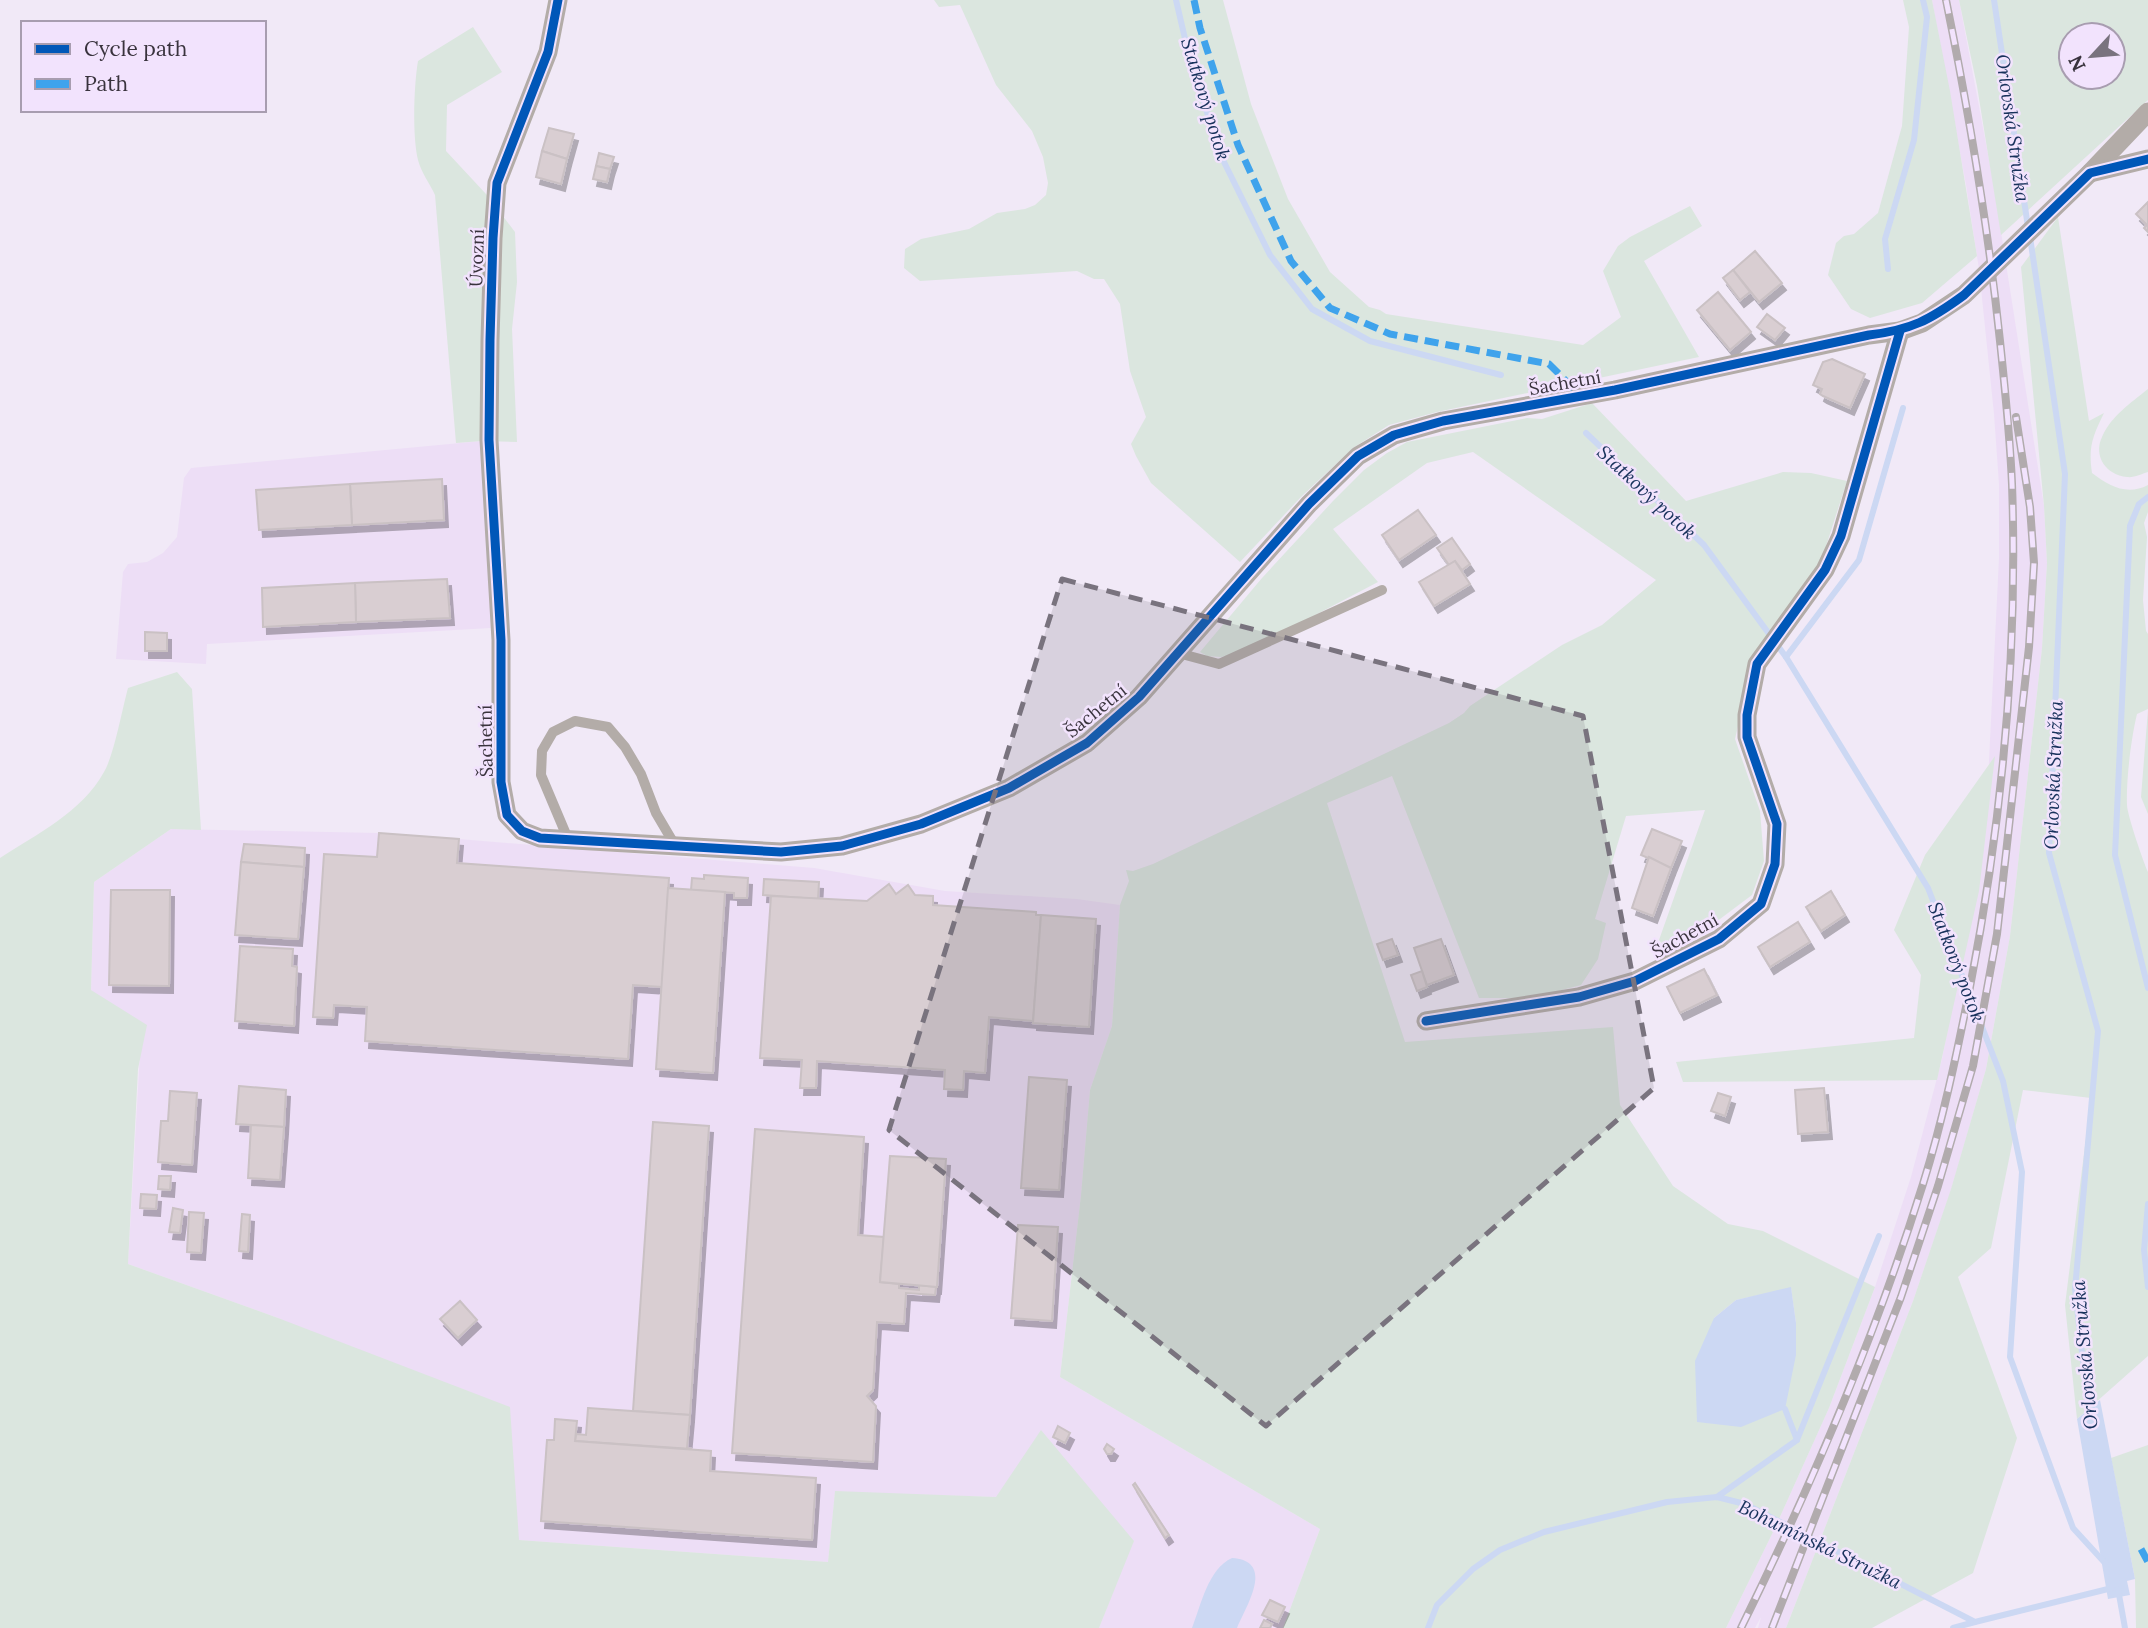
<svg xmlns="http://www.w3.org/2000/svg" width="2148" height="1628" viewBox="0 0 2148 1628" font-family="Lora,serif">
	<defs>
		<filter id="shadow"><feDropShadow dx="4" dy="7" stdDeviation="0" flood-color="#0004"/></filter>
	</defs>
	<rect width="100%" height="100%" fill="#f1e9f7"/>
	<!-- built -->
	<g fill="#eddef6">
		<polygon points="1932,0 1959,0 1993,181 2044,506 2047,563 2042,648 2010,936 1986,1069 1951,1190 1913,1301 1786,1628 1758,1628 1761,1617 1755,1628 1726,1628 1774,1530 1829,1408 1875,1287 1911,1177 1942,1059 1969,921 1988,781 1999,558 1999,484 1994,414 1979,269 1966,185"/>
		<polygon points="482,441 491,628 207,644 206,664 116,659 123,572 128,564 147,562 163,553 177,537 184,478 191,468"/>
		<polygon points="171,829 379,833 459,839 814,868 945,891 1077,899 1120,905 1112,1026 1090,1090 1081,1195 1060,1377 1320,1529 1283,1628 1099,1628 1133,1540 996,1497 835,1492 828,1562 519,1540 278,1318 128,1264 140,1053 91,990 94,882"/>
	</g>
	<!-- green -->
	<g fill="#dbe6df" fill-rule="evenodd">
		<polygon points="934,0 1223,0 1251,104 1288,199 1330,272 1369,307 1380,310 1386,314 1583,345 1621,317 1603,271 1618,246 1630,237 1690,206 1702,226 1644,261 1699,357 1437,412 1389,425 1353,448 1301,497 1240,562 1151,483 1136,456 1131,444 1146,417 1130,371 1120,304 1104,279 1094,279 1077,271 920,281 904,268 905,249 921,239 969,229 997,213 1025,209 1035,205 1046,195 1048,183 1043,157 1032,131 996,85 960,5 939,7"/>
		<polygon points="1903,0 1932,0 1950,91 1977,256 1922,303 1870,318 1851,309 1828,275 1836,243 1844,236 1854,234 1878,213 1902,126 1909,27"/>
		<path d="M1959,0H2148V100L2001,235L1977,86ZM2071,35H2113V77H2071Z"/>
		<path d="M473,27L502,72L447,105L446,151L486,194L515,232L517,282L512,329L517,442L482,441L456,443L435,195C430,184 421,172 418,160C412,136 414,84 418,61Z"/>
		<path d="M2058,217L2089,421L2104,413C2093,436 2088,446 2092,473C2109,486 2127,496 2148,485V512L2144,523L2147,537L2143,600L2146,631L2148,634V709L2137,714C2131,739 2126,780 2127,805C2127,814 2144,864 2148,872V1356L2077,1419L2065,1305L2091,1098L2023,1090L1991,1248L1958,1277L2017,1438L1973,1573L1872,1628H1786L1913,1301L1951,1189L1986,1069L2010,936L2042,648L2047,563L2044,506L2021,267Z"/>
		<path d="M2148,389V472C2141,474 2134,478 2127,477C2106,475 2093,456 2102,437C2111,416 2131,403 2148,389Z"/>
		<path d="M1592,403L1686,501L1783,472L1811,473L1847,481L1819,568L1753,661L1735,739L1760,811L1764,861L1752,895L1672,955L1659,940L1705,810L1626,816L1595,919L1606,923L1598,959L1581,985L1531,998H1479L1392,776L1327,803L1405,1042L1613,1027L1620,1105L1673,1186L1728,1224L1763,1231L1875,1287L1829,1408L1774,1530L1726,1628H1283L1320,1529L1060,1377L1081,1195L1090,1090L1112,1026L1120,905L1129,881L1126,870L1133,871L1153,864L1449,723L1464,713L1470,706L1562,645L1602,625L1656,580L1473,452L1427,463L1333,529L1378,582L1283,632L1235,654L1221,657L1207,656L1200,652L1262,578L1333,501L1364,470L1387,453L1407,442L1527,418L1542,419ZM1791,1288L1796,1323L1714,1318L1736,1300Z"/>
		<path d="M177,672L192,689L201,830L171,829L94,882L91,990L147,1025L138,1069L128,1264L278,1318L510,1407L519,1540L828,1562L835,1491L996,1497L1041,1430L1134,1541L1099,1628H0V858C37,834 82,812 104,772C114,755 122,710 128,688Z"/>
		<polygon points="2148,710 2148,814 2141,797"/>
		<polygon points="1995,756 1979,891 1937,1080 1683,1082 1676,1062 1914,1038 1921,975 1894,930 1925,855"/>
		<polygon points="2148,1445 2148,1628 2136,1628 2135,1579 2111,1458"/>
	</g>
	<!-- water -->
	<g fill="#ccd8f3">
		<polygon points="1791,1287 1796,1323 1796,1355 1785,1409 1741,1427 1697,1422 1695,1361 1714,1318 1736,1300"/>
		<polygon points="2100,1400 2135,1579 2127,1581 2130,1595 2108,1599 2077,1419"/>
		<path d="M1232,1558C1276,1561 1246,1606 1237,1628H1192C1201,1605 1208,1569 1232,1558Z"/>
	</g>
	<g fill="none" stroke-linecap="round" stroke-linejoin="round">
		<!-- stream -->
		<g stroke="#ccd8f3" stroke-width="6">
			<polyline points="1176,0 1190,60 1222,158 1270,255 1312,309 1370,341 1501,375"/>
			<polyline points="1994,0 2028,227"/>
			<polyline points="2030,237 2065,474 2049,853 2098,1031 2075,1289 2089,1416"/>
			<polyline points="1888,269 1885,239 1914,140 1927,17 1923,0"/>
			<polyline points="1586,433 1704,545 1786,657 1928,888 2003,1081 2022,1172 2010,1357 2073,1528 2105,1563"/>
			<polyline points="2148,497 2139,504 2130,526 2115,855 2148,988"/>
			<polyline points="1786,657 1859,560 1903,408"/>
			<polyline points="2148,1204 2144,1250 2148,1287"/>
			<polyline points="1785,1409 1797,1440"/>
			<polyline points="1717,1497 1797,1440 1879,1236"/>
			<polyline points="2118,1589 2125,1628"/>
			<polyline points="1428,1628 1437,1605 1473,1569 1500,1550 1544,1532 1667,1502 1717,1497 1745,1504 1975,1622 2112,1588"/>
			<polyline points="1953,1628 1975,1622"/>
		</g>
	</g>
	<!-- building -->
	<g fill="#d9ced2" stroke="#cac1c4" stroke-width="2" filter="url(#shadow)">
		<polygon points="549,128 574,134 567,159 542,151"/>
		<polygon points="542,151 567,159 561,184 536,177"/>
		<polygon points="599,153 614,157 610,169 596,166"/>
		<polygon points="596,166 610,169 607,182 593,179"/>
		<polygon points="2148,202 2148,232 2144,228 2147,225 2136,214"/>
		<polygon points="1755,251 1782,283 1759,302 1733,270"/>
		<polygon points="1733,270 1750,292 1740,300 1723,278"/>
		<polygon points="1718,292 1751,332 1730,350 1697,310"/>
		<polygon points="1767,314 1785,328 1775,340 1757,327"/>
		<polygon points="1832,359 1865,374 1850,408 1823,396 1820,394 1822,389 1813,385 1823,362"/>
		<polygon points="442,479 444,520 352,525 350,484"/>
		<polygon points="350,484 352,525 259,530 256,490"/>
		<polygon points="1418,510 1436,535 1399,560 1382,535"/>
		<polygon points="1452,538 1470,564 1462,570 1455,561 1449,565 1437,548"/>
		<polygon points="1455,561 1470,584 1434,606 1419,582"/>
		<polygon points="447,579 450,618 356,622 355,583"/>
		<polygon points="355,583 356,622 263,627 262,588"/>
		<polygon points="145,632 167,633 167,651 145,651"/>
		<polygon points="1652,829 1682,841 1671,868 1641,855"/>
		<polygon points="379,833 459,839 457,863 669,878 662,987 633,985 628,1059 365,1041 367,1007 334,1005 333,1018 313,1017 324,854 377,857"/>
		<polygon points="244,844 305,848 304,867 241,862"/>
		<polygon points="1649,857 1671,868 1653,916 1632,908"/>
		<polygon points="241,862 304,867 298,939 235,935"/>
		<polygon points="704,875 748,878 747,898 734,898 734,893 691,890 692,878 704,879"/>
		<polygon points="764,879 819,882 818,899 763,895"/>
		<polygon points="889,884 896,894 908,885 915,895 933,896 933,905 1036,912 1036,915 1041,915 1033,1021 989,1017 985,1073 964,1071 963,1090 944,1089 945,1070 817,1061 816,1088 800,1088 802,1060 760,1058 771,896 867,901"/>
		<polygon points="668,888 725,892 713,1073 656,1069"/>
		<polygon points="111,890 170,890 169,986 109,985"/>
		<polygon points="1831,891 1845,915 1821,931 1806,907"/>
		<polygon points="1041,915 1096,919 1089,1027 1033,1023"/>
		<polygon points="1798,922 1810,942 1770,967 1758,947"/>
		<polygon points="1392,939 1398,955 1383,960 1377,944"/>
		<polygon points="1441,939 1454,975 1427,985 1414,948"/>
		<polygon points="240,946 293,949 292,966 297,967 294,1026 235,1021"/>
		<polygon points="1704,969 1717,995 1680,1013 1667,987"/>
		<polygon points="1422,971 1427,987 1417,991 1411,975"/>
		<polygon points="1029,1077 1067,1080 1059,1190 1021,1188"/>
		<polygon points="239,1086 286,1090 284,1127 236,1124"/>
		<polygon points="1824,1088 1828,1132 1798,1134 1795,1090"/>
		<polygon points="170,1091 197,1093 192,1165 158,1162 161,1121 168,1121"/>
		<polygon points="1718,1093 1731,1097 1725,1116 1711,1111"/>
		<polygon points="653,1122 709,1126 690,1415 633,1411"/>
		<polygon points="251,1125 284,1127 280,1180 248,1178"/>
		<polygon points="755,1129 864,1137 858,1235 884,1237 880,1282 899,1284 899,1288 919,1290 919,1285 936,1287 935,1295 906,1293 904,1324 877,1322 873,1390 867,1396 876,1406 873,1462 732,1453"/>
		<polygon points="890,1156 946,1159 937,1287 880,1282"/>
		<polygon points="159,1176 171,1176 170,1190 158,1189"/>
		<polygon points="141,1194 157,1195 156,1209 140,1208"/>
		<polygon points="173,1208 183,1210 180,1233 169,1232"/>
		<polygon points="189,1212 204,1213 201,1253 187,1252"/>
		<polygon points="242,1214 250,1215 248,1252 239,1251"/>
		<polygon points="1018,1225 1058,1227 1052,1321 1011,1318"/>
		<polygon points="460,1301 477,1320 458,1338 440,1319"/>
		<polygon points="588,1408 690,1415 687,1448 692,1449 575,1441 576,1434 586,1435"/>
		<polygon points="555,1419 577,1421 575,1441 711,1451 710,1471 816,1478 812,1540 541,1521 547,1440 554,1440"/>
		<polygon points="1058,1426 1070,1433 1065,1443 1053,1437"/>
		<polygon points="1107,1444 1114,1449 1111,1454 1107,1454 1104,1449"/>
		<polygon points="1135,1483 1169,1535 1165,1538 1133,1485"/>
		<polygon points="1270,1600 1285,1607 1278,1622 1262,1615"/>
		<polygon points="1264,1620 1272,1624 1270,1628 1260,1628"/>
	</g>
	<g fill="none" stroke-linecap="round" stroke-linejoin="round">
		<!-- lane -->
		<g stroke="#b3aca8" stroke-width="10">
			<polyline points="1178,653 1219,664 1382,590"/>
			<polyline points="568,839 541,775 542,751 553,732 575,721 608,727 625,747 641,774 656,813 676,847"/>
		</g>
		<!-- street -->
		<g stroke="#b3aca8" stroke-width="19">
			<polyline points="558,0 548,52 497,183 493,238 490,340 489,440 501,640 501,782 507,815 522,831 540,838 781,852 842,846 921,824 1009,788 1087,743 1139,697 1309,504 1358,456 1394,435 1443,421 1615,390 1869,335 1900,331 1922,323 1964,295 2090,173 2148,112"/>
			<polyline points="2090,173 2148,159"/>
			<polyline points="1426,1021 1579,997 1635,981 1719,939 1761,904 1775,864 1777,824 1747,737 1747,715 1757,664 1825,570 1841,536 1900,331"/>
		</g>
		<defs>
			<g id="rail">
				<path d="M1741,1628C1812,1484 1875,1338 1923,1184C1943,1120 1957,1053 1970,987C2002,822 2018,652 2012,484C2010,436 2005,389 2000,341C1988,226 1969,113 1946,0"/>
				<polyline points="1772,1628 1901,1297 1938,1186 1973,1066 1997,934 2029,647 2034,563 2030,507 2016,417"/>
			</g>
		</defs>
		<!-- rail casing -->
		<use href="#rail" stroke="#b1abad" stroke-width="8"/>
		<!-- rail -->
		<use href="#rail" stroke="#f2e3fd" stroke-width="5" stroke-dasharray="16" stroke-linecap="butt"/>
		<!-- quiet -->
		<g stroke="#3fa3ec" stroke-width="7" stroke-dasharray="14 7" stroke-linecap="butt">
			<polyline points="1194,0 1200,28 1238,145 1291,261 1330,308 1390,334 1549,364 1581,396"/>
			<polyline points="2141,1549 2148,1562"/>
		</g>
		<defs>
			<g id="cycleway">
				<path d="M558,0L548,52L497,183L493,238L490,340L489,440L501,640V782L507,815L522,831L540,838L781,852L842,846L921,824L1009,788L1087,743L1139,697L1309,504L1358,456L1394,435L1443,421L1615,390L1869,335C1911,330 1930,320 1964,295L2090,173L2148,159"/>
				<polyline points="1426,1021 1579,997 1635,981 1719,939 1761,904 1775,864 1777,824 1747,737 1747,715 1757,664 1825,570 1841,536 1900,331"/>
			</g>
		</defs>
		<!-- cycleway casing -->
		<use href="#cycleway" stroke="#f2e3fd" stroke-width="13"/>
		<!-- cycleway -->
		<use href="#cycleway" stroke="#0057b8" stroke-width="9"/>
	</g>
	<!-- marked area -->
	<path fill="#79737e" fill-opacity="0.2" stroke="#79737e" stroke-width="5" stroke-dasharray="14 9" stroke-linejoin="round" d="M1062,579L1583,716L1654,1088L1266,1426L889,1130Z"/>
	<g text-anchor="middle" stroke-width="5" stroke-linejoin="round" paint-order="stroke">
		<!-- street labels -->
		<g font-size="18" fill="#39333d" stroke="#f2e3fd">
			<text transform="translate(477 258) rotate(-88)" y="6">Úvozní</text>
			<text transform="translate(1565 383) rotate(-10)" y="6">Šachetní</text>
			<text transform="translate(1096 711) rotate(-39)" y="6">Šachetní</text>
			<text transform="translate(486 741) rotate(-91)" y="6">Šachetní</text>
			<text transform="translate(1685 936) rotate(-29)" y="6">Šachetní</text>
		</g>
		<!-- water labels -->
		<g font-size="19" font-style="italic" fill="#18325c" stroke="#f2e3fd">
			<text transform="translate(1206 99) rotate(73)" y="7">Statkový potok</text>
			<text transform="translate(2013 128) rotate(82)" y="7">Orlovská Stružka</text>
			<text transform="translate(1647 492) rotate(43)" y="7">Statkový potok</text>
			<text transform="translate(2053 775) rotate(-88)" y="7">Orlovská Stružka</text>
			<text transform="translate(1957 962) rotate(69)" y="7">Statkový potok</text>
			<text transform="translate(2084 1355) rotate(-95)" y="7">Orlovská Stružka</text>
			<text transform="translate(1820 1544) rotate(26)" y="7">Bohumínská Stružka</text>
		</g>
	</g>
	<!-- legend -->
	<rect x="21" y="21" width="245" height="91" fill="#f2e3fd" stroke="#a89db0" stroke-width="2"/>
	<rect x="35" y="44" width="35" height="10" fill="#0057b8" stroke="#a89db0" stroke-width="2"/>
	<text x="84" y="56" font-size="21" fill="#39333d">Cycle path</text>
	<rect x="35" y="79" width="35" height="10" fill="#3fa3ec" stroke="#a89db0" stroke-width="2"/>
	<text x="84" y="91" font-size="21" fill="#39333d">Path</text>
	<!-- north arrow -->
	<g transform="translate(2092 56) rotate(244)"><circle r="33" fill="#f2e3fd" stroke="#a89db0" stroke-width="2"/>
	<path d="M0-5L12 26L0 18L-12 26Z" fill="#79737e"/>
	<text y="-10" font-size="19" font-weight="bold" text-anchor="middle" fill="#39333d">N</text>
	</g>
</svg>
